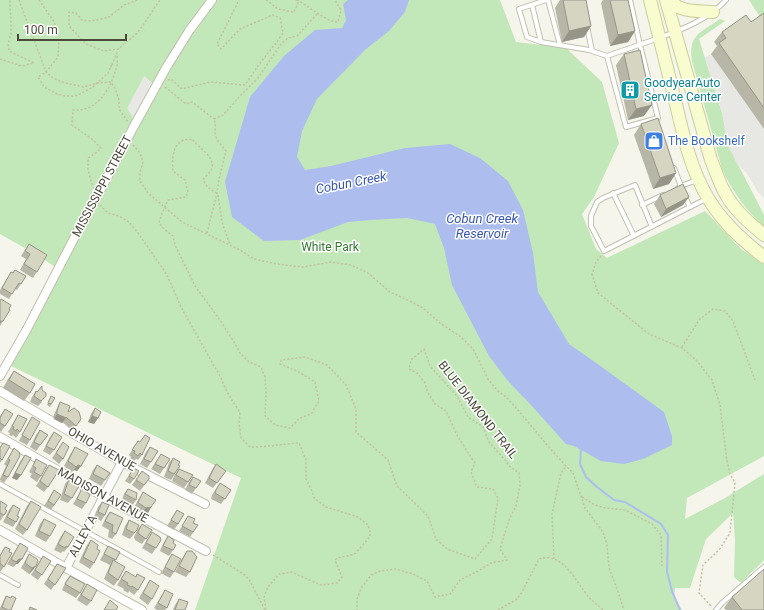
<svg xmlns="http://www.w3.org/2000/svg" width="764" height="610" viewBox="0 0 764 610" font-family="Roboto,sans-serif">
	<rect width="100%" height="100%" fill="#f5f5ec"/>
	<!-- green -->
	<g fill="#c2e7b8">
		<polygon points="0,0 500,0 516,42 566,48 602,82 619,143 594,197 582,214 596,249 607,258 705,211 741,249 764,264 764,456 687,498 685,519 725,498 764,474 764,560 741,583 734,577 735,540 733,513 706,539 690,588 675,588 674,597 682,610 195,610 241,478 7,364 58,269 39,256 0,234"/>
		<polygon points="749,0 764,0 764,23"/>
		<path d="M720,19L725,21L699,39L722,113L729,147L764,215V227C746,210 732,191 722,169L692,61C688,35 700,33 720,19Z"/>
	</g>
	<!-- parking -->
	<g fill="#e7e7e3">
		<polygon points="711,54 764,129 764,198 758,192 746,172 737,164 729,147 726,139 724,123 722,113 705,58"/>
		<polygon points="144,76 156,86 136,123 127,108"/>
	</g>
	<!-- water -->
	<polygon fill="#adbeee" points="348,0 409,0 405,12 389,31 366,49 317,99 302,131 297,157 305,170 331,166 405,148 450,144 480,158 508,181 523,210 533,253 538,292 569,344 599,365 664,412 672,436 672,445 643,459 624,464 601,461 574,446 566,444 531,405 508,381 489,356 452,285 444,248 435,224 407,218 370,220 348,222 300,240 264,241 232,217 225,182 250,97 284,56 315,30 342,28 346,20 343,4"/>
	<g fill="none" stroke-linecap="round" stroke-linejoin="round">
		<!-- stream -->
		<polyline stroke="#adbeee" stroke-width="2" points="581,448 580,464 586,477 597,487 614,500 625,502 661,524 668,535 667,572 672,591 680,610"/>
		<defs>
			<g id="lane">
				<polyline points="546,0 519,9 527,37 541,42 589,50 607,56"/>
				<polyline points="548,0 560,45"/>
				<path d="M630,0L640,45L658,118L626,127L607,56C624,50 642,44 659,38C683,29 709,19 726,0"/>
				<polyline points="532,5 541,42"/>
				<polyline points="587,26 592,51"/>
				<polyline points="674,168 681,186 678,188"/>
				<polyline points="682,188 681,186 697,180"/>
				<polyline points="613,193 634,236"/>
				<polyline points="685,197 690,207 706,199"/>
				<polyline points="642,205 663,195"/>
				<polyline points="652,227 635,185 603,198 597,202 591,216 591,226 604,251 690,207"/>
				<polyline points="0,484 159,572"/>
				<polyline points="0,575 18,585"/>
				<polyline points="716,610 722,603 764,567"/>
			</g>
			<g id="street">
				<polyline points="0,376 27,329 80,227 94,202 116,161 133,128 166,68 189,31 212,0"/>
				<polyline points="0,391 122,462 205,504"/>
				<polyline points="0,437 104,497 206,551"/>
				<polyline points="0,530 66,568 142,610"/>
				<polyline points="66,568 122,462"/>
			</g>
			<g id="secondary">
				<path d="M650,0C658,33 667,67 675,100C683,134 690,168 708,198C722,222 742,240 764,257"/>
				<path d="M666,0L711,160C715,169 718,179 723,189C732,208 748,222 764,235"/>
				<path d="M671,0C673,3 676,7 681,8C689,12 704,11 713,12"/>
			</g>
		</defs>
		<!-- lane casing -->
		<use href="#lane" stroke="#c1c0af" stroke-width="6"/>
		<!-- street casing -->
		<use href="#street" stroke="#c1c0af" stroke-width="10"/>
		<!-- secondary casing -->
		<use href="#secondary" stroke="#cccf9c" stroke-width="14"/>
		<!-- path -->
		<g stroke="#c2c1a1" stroke-width="1.5" stroke-dasharray="2 2" stroke-linecap="butt">
			<polyline points="19,0 46,72 53,78 65,83 84,87 97,83 111,82 115,88 119,100 119,109 128,122"/>
			<path d="M39,0L53,20L58,31L59,37L58,57L46,72L38,77L44,87L57,94L65,96H73L78,95L93,87L108,73L112,64L111,67L117,53C117,58 118,64 116,69C110,90 97,112 73,110L72,125L92,139L101,148L97,152L88,158V169L93,188"/>
			<path d="M137,0L124,5L109,17L101,19L91,21L82,20L76,13L69,12V26L86,44L104,51L119,49C123,43 131,40 136,34C145,24 152,11 160,0"/>
			<polyline points="266,0 278,9 294,12 298,3 296,0"/>
			<path d="M297,0C307,5 328,23 338,22L341,10L335,0"/>
			<polyline points="0,59 22,66 34,63 9,51 8,44 11,34 11,19 10,10 10,0"/>
			<polyline points="168,80 171,79 182,89 210,82 245,85 260,63 276,43 283,33 280,18 273,15 240,29 221,49 217,44 239,0"/>
			<polyline points="165,87 186,104 192,102 214,119"/>
			<polyline points="214,119 223,115 242,94 258,78 281,44 288,38 297,36 318,13"/>
			<polyline points="133,145 140,153 143,162 140,172 140,181 148,193 182,222 240,250 254,259 277,264 303,267 331,262 351,265 368,273 390,292 414,303 423,308 440,323 461,337 473,349 488,379 497,390 507,398 518,410 547,445 566,466 573,473 585,508 603,532 607,545 609,568 616,586 624,610"/>
			<path d="M217,193C210,190 207,187 203,180C205,177 208,174 210,172C219,158 199,149 192,139C189,140 185,139 182,141C172,146 172,161 173,171L185,180L188,192L186,197L168,200L161,216L159,223L164,229L173,236L175,245L195,286L215,313L233,340L240,353L249,362L261,367L265,377L266,393L265,416L275,425L290,428L300,418L311,414L319,401L315,382L297,371L280,364L281,360L305,357L327,365L346,385L356,409V432L388,460L397,486L428,516L436,539L447,549L475,559L492,539L498,498L493,489L477,487L471,472L475,463L458,437L446,411L435,404L427,391L425,383L417,373L409,369L411,360L424,349L430,366L457,396L468,417L483,427L489,442L506,461L509,466L519,473L520,485L516,506L509,520L500,549L507,560L491,563L478,571L460,580L450,594L435,597L427,581L413,574L395,569L380,571L371,575L362,587L357,599V610"/>
			<polyline points="218,195 222,222 230,245"/>
			<path d="M100,205L108,213L119,216L129,222L138,233L167,275L181,307L221,378C226,391 232,401 240,412L239,423L241,438L250,447C267,447 282,444 299,443L306,460V479L312,491L314,498L326,507L358,517L368,525L370,531V537C365,541 359,551 354,554C347,557 340,556 335,560L342,577L337,583L321,585L291,572L279,574L268,587L264,597L266,610"/>
			<path d="M207,233L217,193L219,179L226,151C222,146 216,140 215,133C215,127 216,125 214,119"/>
			<polyline points="601,256 596,262 592,274 598,293 649,334 682,348 696,360 712,380 720,405 727,461 730,474 735,483 730,533 719,550 703,565 699,593 712,607"/>
			<polyline points="682,347 699,320 713,309 725,311 733,321 755,380"/>
			<polyline points="582,497 595,505 605,508 625,510 652,524 661,535 662,566"/>
			<polyline points="213,555 245,575 250,581 265,610"/>
			<polyline points="554,559 552,514 561,473 566,466"/>
			<path d="M498,610L517,599L522,592L539,559C562,551 575,580 587,595C592,601 598,605 603,610"/>
		</g>
		<!-- lane -->
		<use href="#lane" stroke="#fff" stroke-width="4"/>
		<!-- street -->
		<use href="#street" stroke="#fff" stroke-width="8"/>
		<!-- secondary -->
		<use href="#secondary" stroke="#f8fccf" stroke-width="12"/>
	</g>
	<!-- wall -->
	<g fill="#b8b7a7">
		<polygon points="560,0 586,0 591,26 584,37 562,42 555,8"/>
		<polygon points="603,0 628,0 635,31 628,42 610,46 601,3"/>
		<polygon points="764,13 764,129 711,54 717,46 714,42 722,32 751,22"/>
		<polygon points="624,54 644,116 628,120 616,65"/>
		<polygon points="641,124 676,173 669,184 653,189 634,135"/>
		<polygon points="660,195 689,197 683,205 661,217 654,204"/>
		<polygon points="29,244 47,255 33,278 20,270 26,259 21,256"/>
		<polygon points="11,272 26,276 17,290 15,289 9,299 0,294 0,290"/>
		<polygon points="0,300 9,309 3,321 0,326"/>
		<polygon points="14,371 30,393 24,401 3,388 8,379"/>
		<polygon points="36,391 42,402 38,406 30,402 32,397"/>
		<polygon points="51,396 55,398 50,407 47,405"/>
		<polygon points="60,402 68,412 81,419 72,431 63,422 62,423 54,419 53,417 57,408"/>
		<polygon points="95,408 98,418 94,424 88,422 91,414"/>
		<polygon points="5,409 5,426 1,432 0,431 0,416"/>
		<polygon points="18,415 20,432 16,438 13,435 12,436 9,435 10,433 8,432"/>
		<polygon points="32,417 30,440 27,445 19,441 29,422"/>
		<polygon points="40,430 48,435 36,451 30,447 36,435"/>
		<polygon points="54,432 54,450 50,455 43,451 50,437"/>
		<polygon points="145,435 142,455 138,460 136,459 134,461 130,458 131,457 129,455 138,441 140,442"/>
		<polygon points="63,442 63,459 59,464 52,458"/>
		<polygon points="3,443 2,460 0,463 0,447"/>
		<polygon points="75,447 81,466 77,471 74,470 72,472 64,466 71,453"/>
		<polygon points="150,447 151,462 147,468 140,464 146,452"/>
		<polygon points="14,448 19,454 8,477 4,483 0,480 0,479 6,466 4,464"/>
		<polygon points="161,454 170,459 160,474 151,469"/>
		<polygon points="25,455 21,475 17,480 12,478 21,460"/>
		<polygon points="173,458 178,465 180,466 171,480 164,477 169,463"/>
		<polygon points="36,459 41,476 37,482 30,477 32,474 29,472"/>
		<polygon points="216,464 226,471 213,488 205,483 212,470"/>
		<polygon points="49,465 48,487 44,492 36,486"/>
		<polygon points="97,465 110,473 101,486 89,479 93,470"/>
		<polygon points="134,468 134,479 130,484 125,481"/>
		<polygon points="179,469 193,475 184,488 172,481 175,474"/>
		<polygon points="142,471 149,479 140,491 132,485"/>
		<polygon points="193,477 201,481 192,494 185,490 189,482"/>
		<polygon points="69,479 72,498 68,503 60,500 65,484"/>
		<polygon points="220,483 231,490 221,504 211,499 212,495"/>
		<polygon points="82,488 86,503 82,509 73,504 79,494"/>
		<polygon points="128,489 136,500 132,506 122,500 124,494"/>
		<polygon points="54,490 61,495 51,510 44,506"/>
		<polygon points="143,492 151,507 148,513 142,513 136,510 134,507"/>
		<polygon points="0,501 5,509 7,511 0,521"/>
		<polygon points="31,501 27,530 23,535 15,529 27,506"/>
		<polygon points="102,502 105,515 101,521 94,517 98,507"/>
		<polygon points="13,505 17,516 19,517 13,527 3,522 9,510"/>
		<polygon points="177,510 178,524 174,530 167,526"/>
		<polygon points="110,512 116,534 112,539 108,537 109,530 102,526 106,517"/>
		<polygon points="188,516 193,523 198,525 190,537 179,531"/>
		<polygon points="44,519 50,536 46,542 35,536 40,524"/>
		<polygon points="129,520 137,530 130,539 122,535 125,526"/>
		<polygon points="142,524 152,530 142,544 135,540 134,537 138,529"/>
		<polygon points="65,531 68,547 64,552 63,551 61,553 54,550 61,536"/>
		<polygon points="152,532 156,548 152,554 142,548"/>
		<polygon points="168,536 173,550 169,556 160,551 164,542"/>
		<polygon points="91,540 97,549 94,563 90,569 79,562 87,545"/>
		<polygon points="20,543 18,564 16,564 13,567 7,564"/>
		<polygon points="108,546 120,552 115,561 118,580 114,586 104,579 110,565 100,560"/>
		<polygon points="5,547 4,567 0,572 0,555"/>
		<polygon points="187,551 190,572 186,577 175,572 183,557"/>
		<polygon points="29,554 36,566 32,571 29,574 21,568"/>
		<polygon points="172,554 174,572 170,578 161,573"/>
		<polygon points="43,556 51,561 38,580 31,575"/>
		<polygon points="57,564 66,568 51,590 44,584"/>
		<polygon points="126,571 138,590 134,595 129,591 128,593 123,590 124,589 117,585"/>
		<polygon points="70,576 80,593 76,598 62,590 66,581"/>
		<polygon points="150,580 152,599 148,605 139,598"/>
		<polygon points="87,584 91,601 87,606 77,600"/>
		<polygon points="165,590 167,608 165,610 157,610 154,608 162,595"/>
		<polygon points="6,596 11,598 11,610 0,610 0,608"/>
		<polygon points="732,597 764,610 726,610 724,608"/>
		<polygon points="179,599 185,610 173,610 175,605"/>
	</g>
	<!-- shaded-wall -->
	<g fill="#969588">
		<polygon points="591,26 584,37 562,42 569,31"/>
		<polygon points="635,31 628,42 610,46 618,35"/>
		<polygon points="652,105 644,116 628,120 636,109"/>
		<polygon points="676,173 669,184 653,189 660,178"/>
		<polygon points="689,197 683,205 661,217 666,209"/>
		<polygon points="57,414 66,418 62,423 54,419"/>
		<polygon points="92,416 98,418 94,424 88,422"/>
		<polygon points="78,465 81,466 77,471 74,470 72,472"/>
		<polygon points="15,473 21,475 17,480 12,478"/>
		<polygon points="151,507 148,513 142,513 146,508"/>
		<polygon points="19,559 22,559 18,564 16,564 13,567"/>
		<polygon points="36,566 32,571 29,574 32,568"/>
	</g>
	<!-- building -->
	<g fill="#d6d5c2" stroke="#969588">
		<polygon points="563,0 586,0 591,26 569,31"/>
		<polygon points="610,0 628,0 635,31 618,35"/>
		<polygon points="764,13 764,108 719,43 726,38 722,32 746,15 751,22"/>
		<polygon points="640,50 652,105 636,109 624,54"/>
		<polygon points="658,118 676,173 660,178 641,124"/>
		<polygon points="683,184 689,197 666,209 660,195"/>
		<polygon points="29,244 47,255 37,272 24,264 30,254 25,251"/>
		<polygon points="15,270 26,276 21,284 19,283 12,294 2,288 11,272 13,273"/>
		<polygon points="1,299 11,305 9,309 10,310 3,321 1,321 0,323 0,301"/>
		<polygon points="14,371 35,384 30,393 9,380"/>
		<polygon points="42,386 42,390 46,393 46,396 41,401 34,396 36,391 37,392"/>
		<polygon points="51,396 55,398 51,404 48,403"/>
		<polygon points="60,402 70,406 68,412 74,408 79,412 81,419 76,426 66,417 66,418 57,414 57,411"/>
		<polygon points="95,408 101,412 98,418 92,416"/>
		<polygon points="5,409 13,414 5,426 0,423 0,418"/>
		<polygon points="18,415 27,419 20,432 17,429 16,431 13,429 14,427 12,426"/>
		<polygon points="32,417 40,422 30,440 22,435"/>
		<polygon points="40,430 48,435 40,445 34,442"/>
		<polygon points="54,432 62,437 54,450 46,446"/>
		<polygon points="145,435 150,438 142,455 140,453 138,456 134,453 135,451 132,450 138,441 140,442"/>
		<polygon points="63,442 69,447 63,459 56,453"/>
		<polygon points="3,443 10,446 2,460 0,458 0,448"/>
		<polygon points="75,447 88,454 81,466 78,465 76,467 68,461"/>
		<polygon points="150,447 158,451 151,462 144,459"/>
		<polygon points="14,448 20,453 19,454 20,456 8,477 3,475 10,460 8,459"/>
		<polygon points="161,454 170,459 164,468 155,464"/>
		<polygon points="25,455 31,458 21,475 15,473"/>
		<polygon points="173,458 180,462 178,465 180,466 174,474 168,471"/>
		<polygon points="36,459 47,465 41,476 34,472 36,468 33,466"/>
		<polygon points="216,464 226,471 217,483 209,478"/>
		<polygon points="49,465 59,470 48,487 40,481"/>
		<polygon points="97,465 110,473 105,480 93,474"/>
		<polygon points="134,468 139,471 134,479 129,476"/>
		<polygon points="179,469 193,475 188,482 176,475"/>
		<polygon points="142,471 149,476 149,479 144,485 136,480"/>
		<polygon points="193,477 201,481 196,488 189,485"/>
		<polygon points="69,479 79,486 72,498 64,494"/>
		<polygon points="220,483 231,490 225,499 215,493 216,490"/>
		<polygon points="82,488 90,495 86,503 77,499"/>
		<polygon points="128,489 137,493 136,500 125,494"/>
		<polygon points="54,490 61,495 54,505 48,501"/>
		<polygon points="143,492 156,500 151,507 146,508 140,504 138,502"/>
		<polygon points="0,501 7,505 5,509 7,511 4,515 0,513"/>
		<polygon points="31,501 41,507 27,530 19,524"/>
		<polygon points="102,502 109,505 105,515 98,512"/>
		<polygon points="13,505 20,509 17,516 19,517 16,522 7,517"/>
		<polygon points="177,510 184,514 178,524 171,520"/>
		<polygon points="110,512 123,518 116,534 112,532 113,525 105,521"/>
		<polygon points="188,516 195,519 193,523 198,525 193,532 182,526"/>
		<polygon points="44,519 56,525 50,536 39,531"/>
		<polygon points="129,520 139,525 137,530 134,533 126,529"/>
		<polygon points="142,524 152,530 146,539 139,534 138,532"/>
		<polygon points="65,531 74,537 68,547 66,546 65,548 58,544"/>
		<polygon points="152,532 160,537 161,540 156,548 146,543"/>
		<polygon points="168,536 174,540 173,543 176,545 173,550 163,546"/>
		<polygon points="91,540 98,545 97,549 100,551 94,563 83,557"/>
		<polygon points="20,543 28,548 22,559 19,559 16,562 11,559"/>
		<polygon points="108,546 120,552 116,560 104,554"/>
		<polygon points="5,547 10,549 9,552 12,553 4,567 0,563 0,556"/>
		<polygon points="187,551 192,551 197,557 190,572 179,566"/>
		<polygon points="29,554 37,559 38,561 36,566 32,568 25,563"/>
		<polygon points="172,554 181,559 174,572 165,567"/>
		<polygon points="43,556 51,561 42,575 35,570"/>
		<polygon points="113,560 125,567 118,580 108,573"/>
		<polygon points="57,564 66,568 55,585 48,579"/>
		<polygon points="764,569 764,610 742,610 732,597"/>
		<polygon points="126,571 136,577 137,574 145,578 138,590 132,586 132,587 127,585 128,583 121,579"/>
		<polygon points="70,576 85,584 80,593 65,584"/>
		<polygon points="150,580 159,586 152,599 143,593"/>
		<polygon points="87,584 97,590 91,601 81,595"/>
		<polygon points="165,590 173,594 167,608 158,603"/>
		<polygon points="6,596 11,598 12,596 16,598 11,610 8,610 2,607"/>
		<polygon points="179,599 188,602 185,610 175,610"/>
		<polygon points="110,600 118,607 116,610 104,610"/>
		<polygon points="30,607 37,610 29,610"/>
	</g>
	<!-- icons -->
	<defs>
		<symbol id="building-square" viewBox="-11 -11 22 22"><rect x="-9" y="-9" width="18" height="18" rx="4" fill="#0f9aa8" stroke="#fff"/><path d="M-4-6H4V6H1V3H-1V6H-4ZM-2.5-4.3h1.7v1.8h-1.7ZM.8-4.3h1.7v1.8H.8ZM-2.5-1h1.7V.8h-1.7ZM.8-1h1.7V.8H.8Z" fill="#fff"/></symbol>
		<symbol id="shop-square" viewBox="-11 -11 22 22"><rect x="-9" y="-9" width="18" height="18" rx="4" fill="#3f7fe0" stroke="#fff"/><path d="M-5-2.5h2.3a2.7 3.5 0 0 1 5.4 0H5L5.5 6h-11ZM-1.5-2.5h3a1.5 2.3 0 0 0-3 0Z" fill="#fff"/></symbol>
	</defs>
	<g fill-rule="evenodd">
		<use href="#building-square" x="619" y="79" width="22" height="22"/>
		<use href="#shop-square" x="643" y="130" width="22" height="22"/>
	</g>
	<g text-anchor="middle" stroke-width="3" stroke-linejoin="round" paint-order="stroke">
		<!-- culture labels -->
		<g font-size="12" fill="#0d838f" stroke="#fff" text-anchor="start">
			<text x="644" y="87">GoodyearAuto<tspan x="644" dy="14">Service Center</tspan></text>
		</g>
		<!-- shop labels -->
		<g font-size="12" fill="#366cbe" stroke="#fff" text-anchor="start">
			<text x="668" y="145">The Bookshelf</text>
		</g>
		<!-- street labels -->
		<g font-size="12" fill="#4a493a" stroke="#fff">
			<text transform="translate(102 186) rotate(-62)" y="4">MISSISSIPPI STREET</text>
			<text transform="translate(478 410) rotate(52)" y="4">BLUE DIAMOND TRAIL</text>
			<text transform="translate(102 449) rotate(30)" y="4">OHIO AVENUE</text>
			<text transform="translate(103 495) rotate(29)" y="4">MADISON AVENUE</text>
			<text transform="translate(83 536) rotate(-62)" y="4">ALLEY A</text>
		</g>
		<!-- park labels -->
		<g font-size="12" fill="#33792f" stroke="#fff">
			<text x="330" y="251">White Park</text>
		</g>
		<!-- water labels -->
		<g font-size="13" font-style="italic" fill="#3756b1" stroke="#fff">
			<text transform="translate(351 182) rotate(-11)" y="5">Cobun Creek</text>
			<text x="482" y="223">Cobun Creek<tspan x="482" dy="15">Reservoir</tspan></text>
		</g>
	</g>
	<!-- scale -->
	<path d="M18 34v6h108v-6" fill="none" stroke="#4a493a" stroke-width="2"/>
	<text x="24" y="34" font-size="12" fill="#4a493a" stroke="#ffffff" stroke-width="3" paint-order="stroke">100 m</text>
</svg>
